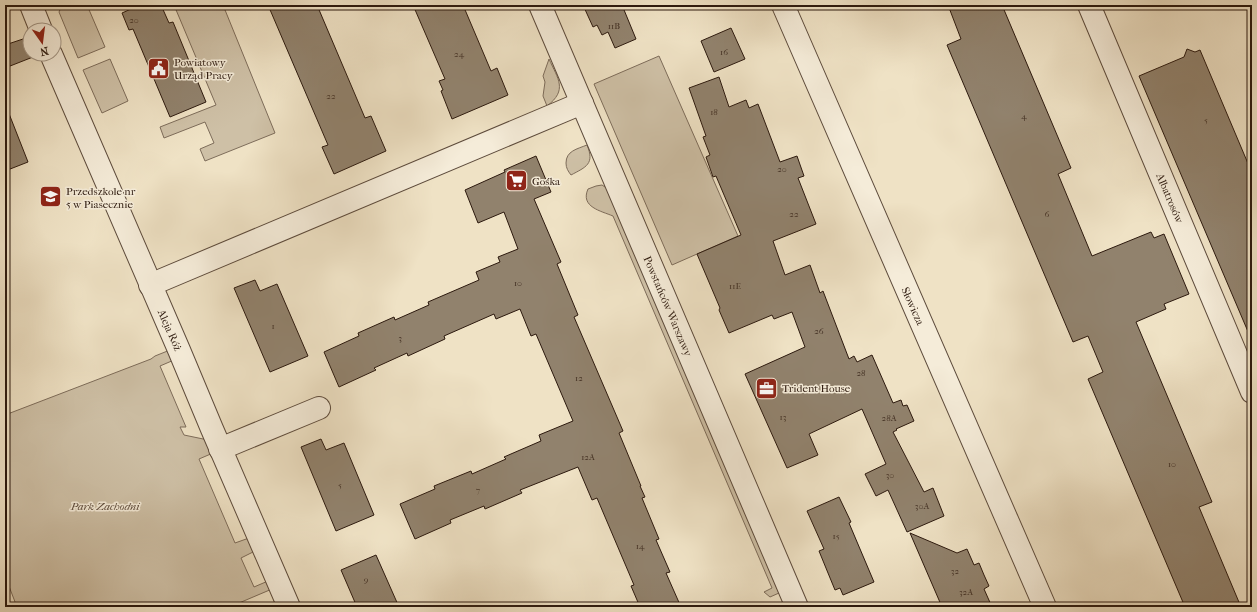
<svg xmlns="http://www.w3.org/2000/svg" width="1257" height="612" viewBox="0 0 1257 612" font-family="'IM FELL French Canon',serif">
	<rect width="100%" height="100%" fill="#efe2c5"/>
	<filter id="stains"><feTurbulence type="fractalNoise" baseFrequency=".005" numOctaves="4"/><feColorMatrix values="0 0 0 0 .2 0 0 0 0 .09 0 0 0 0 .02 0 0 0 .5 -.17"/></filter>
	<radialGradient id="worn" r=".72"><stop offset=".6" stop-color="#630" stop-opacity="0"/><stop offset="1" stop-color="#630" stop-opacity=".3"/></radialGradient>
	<!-- green -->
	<g fill="#cec0a6" stroke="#7d6c5a">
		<polygon points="62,5 87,5 105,47 78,58 59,12"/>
		<polygon points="174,5 223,5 275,133 205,161 200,149 214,143 205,122 164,138 160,127 216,105"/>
		<polygon points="659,56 738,236 672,265 594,84"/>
		<polygon points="110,59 128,101 102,113 83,70"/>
		<path d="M549,59C558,79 568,90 547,106L543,96L545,82L543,76Z"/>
		<path d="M587,145C595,164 586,167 571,175C568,171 566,168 566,163C566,151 577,149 587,145Z"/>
		<path d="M602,185L608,189L779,593L770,597L764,592L772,588L613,216C601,211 580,207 588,189L596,186Z"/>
		<polygon points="170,350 174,360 160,366 186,427 180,427 184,435 208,440 213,453 199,459 235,543 249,538 255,551 241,558 254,587 268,581 272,589 239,603 241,607 17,607 5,576 5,415 151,359 155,356"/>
	</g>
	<!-- building -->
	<g fill="#91826d" stroke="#2c190e">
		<polygon points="140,5 161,5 169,23 173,22 206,102 170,117 133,29 129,30 122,13"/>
		<polygon points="268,5 317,5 365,118 371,116 386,151 334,174 322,147 328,145"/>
		<polygon points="413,5 463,5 491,71 497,68 508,95 452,119 441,91 443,90 439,81 445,79"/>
		<polygon points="583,5 622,5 636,39 615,48 608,32 602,35 597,25 593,27"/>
		<polygon points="948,5 1002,5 1071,168 1058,174 1092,256 1151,232 1154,238 1164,234 1189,294 1164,304 1166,309 1136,322 1212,502 1199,507 1241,607 1185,607 1088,379 1103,372 1088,336 1073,342 947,45 961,39"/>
		<polygon points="731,28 745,59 714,72 701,41"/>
		<polygon points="26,38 30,49 30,54 32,54 33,57 5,68 5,45"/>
		<polygon points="1187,49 1195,52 1200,50 1252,173 1252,341 1139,76 1184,57"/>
		<polygon points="719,77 729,107 746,100 749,108 758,104 780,162 797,156 804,176 798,178 816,224 773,241 785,275 810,265 820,293 823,291 849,359 854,356 857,362 872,355 893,403 901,400 903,406 907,405 914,421 896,429 897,430 893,432 924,492 933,488 944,516 907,532 888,490 876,496 865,474 886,464 862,409 809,434 818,455 787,468 745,374 805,347 792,312 774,319 772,315 729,333 719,310 720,308 697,254 741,235 716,176 713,177 706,157 710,155 703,137 706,136 689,88"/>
		<polygon points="5,106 6,106 28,162 5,171"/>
		<polygon points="536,156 551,192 534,199 561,262 557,264 578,315 574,317 623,431 619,433 641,486 640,486 645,497 642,498 659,539 656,540 670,572 666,573 681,607 640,607 631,586 634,585 597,498 592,500 578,467 520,490 522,493 485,509 484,506 450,520 451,523 415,539 400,504 435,489 434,486 471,471 472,474 506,459 504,457 541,441 539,435 573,421 536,334 531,336 520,309 496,319 494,314 444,336 445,339 408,356 407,353 374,368 376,370 339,387 324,352 359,336 358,333 394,317 395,320 429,305 428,302 479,280 476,272 500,262 498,257 518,249 504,212 478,223 465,190 505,172 504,170"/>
		<polygon points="255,280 260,291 277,284 308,356 270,372 234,288"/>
		<polygon points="321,439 326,450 344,443 374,515 336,531 301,447"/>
		<polygon points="839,497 851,522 849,523 874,582 843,595 840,588 835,590 828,573 819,551 824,549 807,511"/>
		<polygon points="910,533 957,553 967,549 974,565 979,563 984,575 989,586 984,589 992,607 942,607"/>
		<polygon points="376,555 399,607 357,607 341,570"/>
	</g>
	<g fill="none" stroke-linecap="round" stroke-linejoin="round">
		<defs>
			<g id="street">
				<polyline points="31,5 41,30"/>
				<polyline points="540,5 797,607"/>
				<polyline points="783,5 1045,607"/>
				<polyline points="1089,5 1252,392"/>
				<polyline points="51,54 179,350 212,429 289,607"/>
				<polyline points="150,285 582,103"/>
				<polyline points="220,449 319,408"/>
			</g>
		</defs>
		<!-- street casing -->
		<use href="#street" stroke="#5d4b3c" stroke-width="24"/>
		<!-- street -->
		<use href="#street" stroke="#f5ecd9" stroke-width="22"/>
	</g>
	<!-- icons -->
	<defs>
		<symbol id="civic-square" viewBox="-11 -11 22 22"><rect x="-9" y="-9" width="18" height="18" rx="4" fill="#8f2418" stroke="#f5ecd9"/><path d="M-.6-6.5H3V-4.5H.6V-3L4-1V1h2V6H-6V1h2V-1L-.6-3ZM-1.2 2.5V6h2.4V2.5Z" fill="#fff"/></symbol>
		<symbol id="supermarket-square" viewBox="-11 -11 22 22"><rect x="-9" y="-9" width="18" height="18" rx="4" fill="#8f2418" stroke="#f5ecd9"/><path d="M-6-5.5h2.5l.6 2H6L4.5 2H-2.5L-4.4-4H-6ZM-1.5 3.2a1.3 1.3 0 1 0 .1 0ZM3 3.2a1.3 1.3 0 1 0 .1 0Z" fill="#fff"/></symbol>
		<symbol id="school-square" viewBox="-11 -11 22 22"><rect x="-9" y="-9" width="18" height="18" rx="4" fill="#8f2418" stroke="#f5ecd9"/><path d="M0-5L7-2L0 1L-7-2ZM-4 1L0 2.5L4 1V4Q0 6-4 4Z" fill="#fff"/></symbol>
		<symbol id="office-square" viewBox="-11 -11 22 22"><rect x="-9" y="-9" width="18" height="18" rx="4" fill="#8f2418" stroke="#f5ecd9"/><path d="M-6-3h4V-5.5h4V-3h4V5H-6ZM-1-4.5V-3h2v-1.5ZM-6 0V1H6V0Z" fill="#fff"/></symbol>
	</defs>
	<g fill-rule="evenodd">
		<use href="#civic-square" x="146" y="56" width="25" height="25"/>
		<use href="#supermarket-square" x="504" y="168" width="25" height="25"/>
		<use href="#school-square" x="38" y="184" width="25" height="25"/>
		<use href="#office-square" x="754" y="376" width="25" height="25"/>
	</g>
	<g text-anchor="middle" stroke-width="3" stroke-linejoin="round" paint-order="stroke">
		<!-- number labels -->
		<g font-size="9" fill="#453326">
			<text x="134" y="23">20</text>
			<text x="614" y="29">11B</text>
			<text x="724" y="55">16</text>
			<text x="459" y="57">24</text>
			<text x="331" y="99">22</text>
			<text x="714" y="115">18</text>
			<text x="1024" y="119">4</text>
			<text x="1206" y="123">5</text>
			<text x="782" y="172">20</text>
			<text x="794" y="217">22</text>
			<text x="1047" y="217">6</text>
			<text x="518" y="286">10</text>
			<text x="735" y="289">11E</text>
			<text x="273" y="329">1</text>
			<text x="819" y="334">26</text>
			<text x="400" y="341">3</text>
			<text x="861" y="376">28</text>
			<text x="579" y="381">12</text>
			<text x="783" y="420">13</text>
			<text x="889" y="421">28A</text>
			<text x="588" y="460">12A</text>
			<text x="1172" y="467">10</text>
			<text x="890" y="478">30</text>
			<text x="340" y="488">5</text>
			<text x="478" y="493">7</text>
			<text x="922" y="509">30A</text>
			<text x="836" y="539">15</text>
			<text x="640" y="549">14</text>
			<text x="955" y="574">32</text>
			<text x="366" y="582">9</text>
			<text x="966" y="595">32A</text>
		</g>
		<!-- poi labels -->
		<g font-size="11" fill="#2c190e" stroke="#f5ecd9" text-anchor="start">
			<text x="174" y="66">Powiatowy<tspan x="174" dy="13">Urząd Pracy</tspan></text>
			<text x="532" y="185">Gośka</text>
			<text x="66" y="195">Przedszkole nr<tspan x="66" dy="13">5 w Piasecznie</tspan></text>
			<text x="782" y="392">Trident House</text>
		</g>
		<!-- street labels -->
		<g font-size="11" fill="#2c190e" stroke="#f5ecd9">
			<text transform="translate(1170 198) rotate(67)" y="4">Albatrosów</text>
			<text transform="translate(668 306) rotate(67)" y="4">Powstańców Warszawy</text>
			<text transform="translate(913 306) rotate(66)" y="4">Słowicza</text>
			<text transform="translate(170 330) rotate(66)" y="4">Aleja Róż</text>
		</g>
		<!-- park labels -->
		<g font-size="11" font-style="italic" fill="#5d4b3c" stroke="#f5ecd9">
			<text x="105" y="510">Park Zachodni</text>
		</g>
	</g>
	<!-- margin -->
	<rect width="1257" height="612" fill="none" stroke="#efe2c5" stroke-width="20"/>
	<rect x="6" y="6" width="1245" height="600" fill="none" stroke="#2c190e" stroke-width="2"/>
	<rect x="10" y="10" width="1237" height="592" fill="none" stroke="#2c190e"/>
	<!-- north arrow -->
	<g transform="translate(42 42) rotate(166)"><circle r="19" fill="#f5ecd9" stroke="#a59888"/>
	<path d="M0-3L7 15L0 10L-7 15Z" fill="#8f2418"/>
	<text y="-6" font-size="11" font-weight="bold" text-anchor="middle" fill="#2c190e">N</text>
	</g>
	<rect width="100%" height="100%" filter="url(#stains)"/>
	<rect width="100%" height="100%" fill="url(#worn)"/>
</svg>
